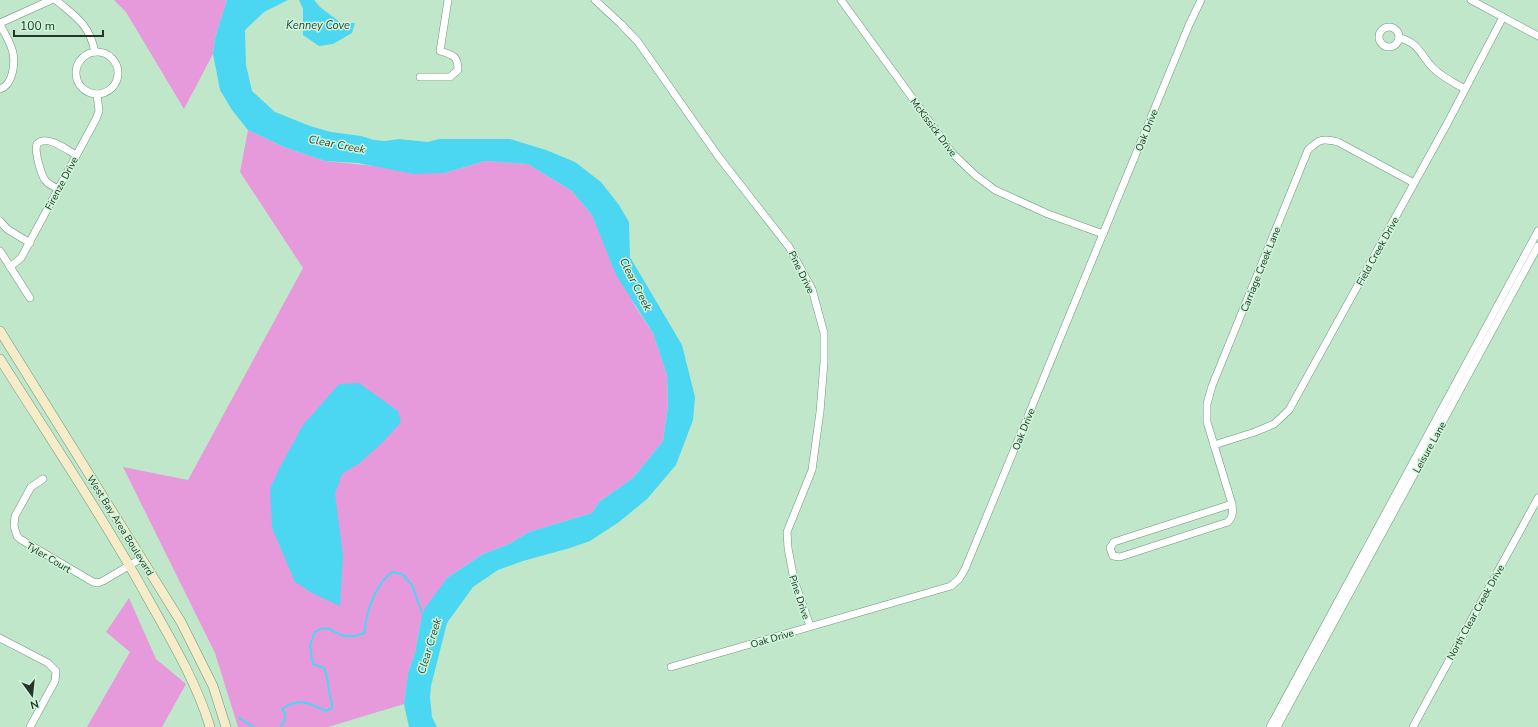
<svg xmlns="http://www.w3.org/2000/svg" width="1538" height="727" viewBox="0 0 1538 727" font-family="'Nunito Sans',sans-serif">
	<rect width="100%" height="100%" fill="#c0e7ca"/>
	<!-- green -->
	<g fill="#e79adb">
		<polygon points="114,0 227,0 215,38 213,54 184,109 126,12"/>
		<polygon points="248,130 284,147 325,161 445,173 485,161 528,164 572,191 592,215 609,254 635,306 653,333 667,375 668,406 663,441 633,478 599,502 592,513 529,532 507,545 483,554 447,578 421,620 415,653 408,673 404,704 328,727 238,727 215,653 123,467 188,480 303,268 240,172"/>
		<polygon points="129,598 156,659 186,684 162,727 87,727 130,652 106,632"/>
	</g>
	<!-- water -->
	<g fill="#4bd7f1">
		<polygon points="227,0 288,0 264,12 245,30 246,65 252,91 275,112 310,126 331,132 361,136 374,140 385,141 399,139 428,142 439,139 510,139 546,150 575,162 601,182 619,205 629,222 630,257 682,345 695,397 693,420 676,465 647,499 619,522 590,541 570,548 523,561 498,570 473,587 447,623 431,686 430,697 432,717 437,727 409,727 404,704 408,673 415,653 421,620 425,608 447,578 483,554 507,545 529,532 592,513 599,502 633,478 663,441 668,406 667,375 653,333 616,275 592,215 572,191 528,164 485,161 445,173 414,174 358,163 325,161 284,147 248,130 232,110 220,90 213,54 215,38"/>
		<polygon points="299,0 314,0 320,7 341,23 355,23 352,33 333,44 319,46 303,35 303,9"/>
		<polygon points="359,383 398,411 401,422 384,441 360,463 342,474 335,494 343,555 340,606 312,593 295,582 272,528 270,489 280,467 303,425 339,384"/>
	</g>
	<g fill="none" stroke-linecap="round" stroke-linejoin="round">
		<!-- stream -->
		<g stroke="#4bd7f1" stroke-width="2">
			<polyline points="239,718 254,727"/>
			<path d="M280,727L284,722L285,713L282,709C299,697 310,703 326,711L332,708C333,702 330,698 329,692C327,680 329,680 324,668L313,664L310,645L315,632C327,624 330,631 342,635C350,638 357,636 364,633C367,611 374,586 392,572L402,574L412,585L421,610L423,615"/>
		</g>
		<defs>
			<g id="minor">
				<path d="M56,0C77,18 89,24 95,52"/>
				<polyline points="595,0 621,24 638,42 718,156 789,247 812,289 824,333 824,362 820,412 812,470 787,532 788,548 794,580 810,626"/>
				<polyline points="841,0 953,154 975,175 995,190 1048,214 1103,234"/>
				<polyline points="1471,0 1538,36"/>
				<polyline points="0,23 51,0"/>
				<path d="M0,24C4,33 11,43 13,53C15,64 13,85 0,89"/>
				<circle cx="1389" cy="37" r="10"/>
				<path d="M1399,38C1419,42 1421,56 1433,68C1442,77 1454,83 1465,89"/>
				<circle cx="97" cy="73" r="21"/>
				<path d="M420,77H450L458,70C458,56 453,55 440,51L448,0"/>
				<path d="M59,189C54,187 48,184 45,180C41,174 34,151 37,144C47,134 67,150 76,155"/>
				<polyline points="0,221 7,229 30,243"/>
				<polyline points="0,251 30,298"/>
				<polyline points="10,267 21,258 96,119 99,111 97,94"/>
				<polyline points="1214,445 1255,432 1274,424 1289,410 1448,122 1503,17"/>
				<polyline points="43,479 31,487 15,516 14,526 17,536 20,539 93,582 98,583 103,581 142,558"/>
				<path d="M1232,504L1114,542L1110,548L1113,556L1120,557L1228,522C1233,517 1233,512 1232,504L1207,422V404L1212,386L1308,150C1319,139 1323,138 1338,142L1414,183"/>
				<polyline points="0,638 48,663 56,671 55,681 30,727"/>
				<polyline points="671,667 951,586 959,579 965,569 1189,25 1201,0"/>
				<polyline points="1270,727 1538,231"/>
				<polyline points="1277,727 1538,246"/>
				<polyline points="1413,727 1428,699 1538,498"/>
			</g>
			<g id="secondary">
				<polyline points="0,331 181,622 213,686 226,727"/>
				<path d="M0,359C51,440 105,520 151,604C173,643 197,684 210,727"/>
			</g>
		</defs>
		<!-- minor casing -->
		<use href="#minor" stroke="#709479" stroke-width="8"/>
		<!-- secondary casing -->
		<use href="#secondary" stroke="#709479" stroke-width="10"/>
		<!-- minor -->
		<use href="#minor" stroke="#fff" stroke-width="7"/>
		<!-- secondary -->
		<use href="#secondary" stroke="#f6ecca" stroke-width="9"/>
	</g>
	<g text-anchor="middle" stroke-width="3" stroke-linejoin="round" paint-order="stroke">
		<!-- street labels -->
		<g font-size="10" fill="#26352a" stroke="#cdf5d7">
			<text transform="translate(934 127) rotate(53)" y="4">McKissick Drive</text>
			<text transform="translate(1146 130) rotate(-68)" y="4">Oak Drive</text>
			<text transform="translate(61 183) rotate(-62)" y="4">Firenze Drive</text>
			<text transform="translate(1377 251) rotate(-61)" y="4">Field Creek Drive</text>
			<text transform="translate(1260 269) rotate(-68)" y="4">Carriage Creek Lane</text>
			<text transform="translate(802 272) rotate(64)" y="4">Pine Drive</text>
			<text transform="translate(1023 429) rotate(-68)" y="4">Oak Drive</text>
			<text transform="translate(1429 447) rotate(-61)" y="4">Leisure Lane</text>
			<text transform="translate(121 525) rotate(58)" y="4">West Bay Area Boulevard</text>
			<text transform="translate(49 557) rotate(31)" y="4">Tyler Court</text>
			<text transform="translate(800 597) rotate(72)" y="4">Pine Drive</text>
			<text transform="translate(1475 612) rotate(-61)" y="4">North Clear Creek Drive</text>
			<text transform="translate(772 638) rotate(-16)" y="4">Oak Drive</text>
		</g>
		<!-- water labels -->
		<g font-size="11" font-style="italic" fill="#27444a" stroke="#cdf5d7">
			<text x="318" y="29">Kenney Cove</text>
			<text transform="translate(337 144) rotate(11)" y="4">Clear Creek</text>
			<text transform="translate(636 284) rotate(63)" y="4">Clear Creek</text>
			<text transform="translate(429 646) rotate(-73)" y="4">Clear Creek</text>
		</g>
	</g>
	<!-- north arrow -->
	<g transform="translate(32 695) rotate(165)" stroke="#cdf5d7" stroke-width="3" paint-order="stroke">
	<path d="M0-3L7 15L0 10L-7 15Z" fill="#26352a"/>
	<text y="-6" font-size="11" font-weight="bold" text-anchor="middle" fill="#26352a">N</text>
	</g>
	<!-- scale -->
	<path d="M14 30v6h89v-6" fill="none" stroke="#26352a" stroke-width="2"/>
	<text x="20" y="30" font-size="12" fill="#26352a" stroke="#cdf5d7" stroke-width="3" paint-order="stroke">100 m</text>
</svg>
